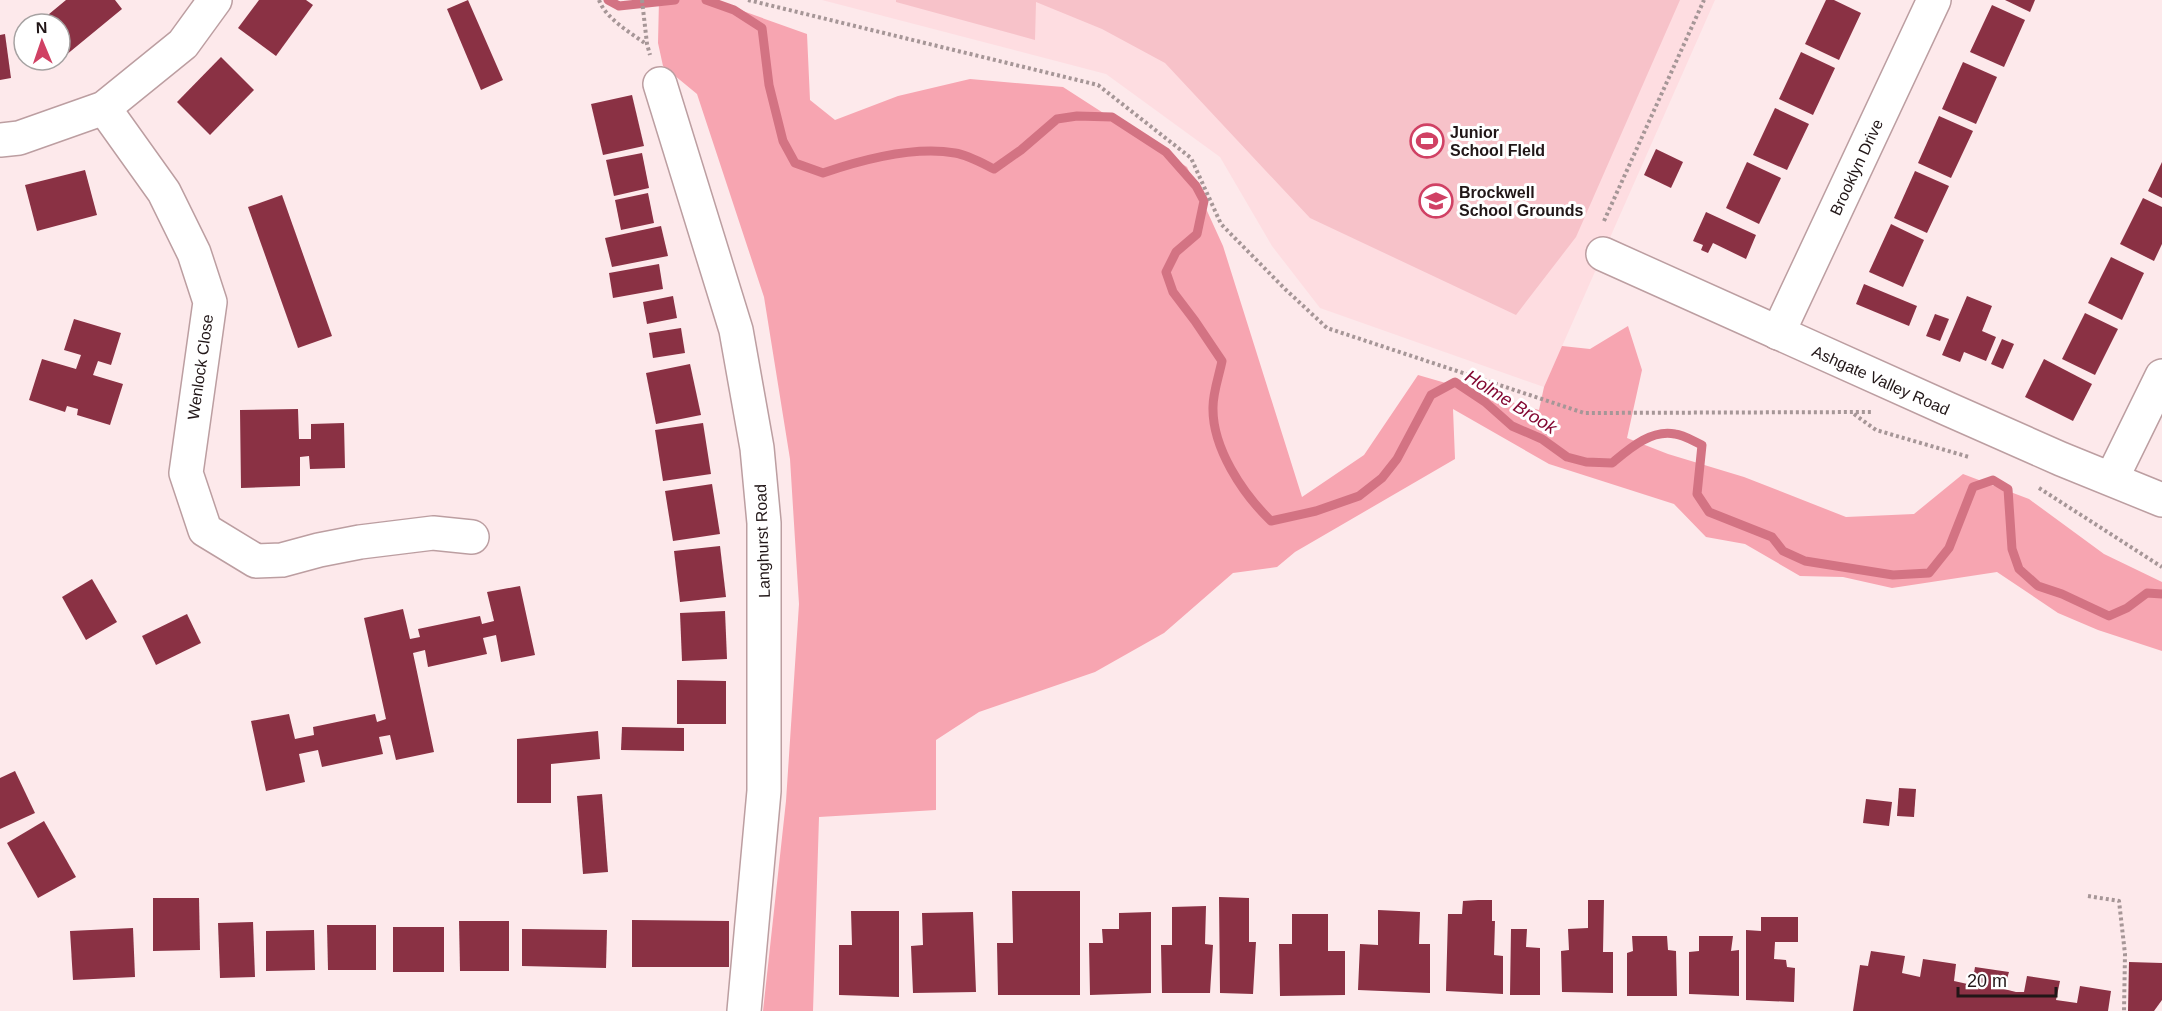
<svg xmlns="http://www.w3.org/2000/svg" width="2162" height="1011" viewBox="0 0 2162 1011" font-family="Helvetica,sans-serif">
	<rect width="100%" height="100%" fill="#fde9eb"/>
	<!-- built -->
	<polygon fill="#fedde1" points="822,0 1715,0 1544,387 1320,308 1272,246 1220,157 1106,74"/>
	<!-- green -->
	<polygon fill="#f7c2c9" points="896,0 1680,0 1576,237 1516,315 1310,218 1165,63 1102,29 1036,2 1035,40 896,2"/>
	<!-- forest -->
	<polygon fill="#f7a5b1" points="659,0 712,0 807,34 810,100 835,120 898,96 970,79 1063,87 1187,167 1223,246 1302,497 1364,455 1418,375 1539,410 1544,387 1562,346 1590,349 1628,326 1642,370 1627,438 1668,454 1744,477 1846,517 1914,514 1963,474 2029,499 2104,554 2162,582 2162,651 2098,630 2058,613 1997,572 1892,588 1843,577 1800,576 1745,544 1706,537 1674,504 1549,464 1453,409 1455,459 1295,552 1277,567 1233,573 1164,633 1095,672 979,712 936,740 936,810 819,817 813,1011 763,1011 786,801 799,604 790,459 764,297 697,94 663,66 658,43"/>
	<g fill="none" stroke-linecap="round" stroke-linejoin="round">
		<!-- stream -->
		<g stroke="#d37383" stroke-width="9">
			<polyline points="608,0 619,6 675,0"/>
			<path d="M706,0L734,10L762,28L769,85L783,141L795,163L823,173C861,160 915,146 955,153C968,155 982,163 994,169L1021,150L1057,119L1077,116L1112,117L1166,152L1196,186L1204,201L1197,234L1176,252L1166,272L1173,292L1195,321L1222,361C1219,376 1213,392 1213,407C1212,448 1243,494 1271,521L1316,511L1359,496L1382,478L1397,459L1431,395L1455,382L1485,402L1512,426L1542,439L1567,457L1586,462L1612,463C1629,449 1651,429 1675,434C1684,435 1693,441 1702,445L1697,494L1709,512L1772,537L1783,551L1805,561L1893,575L1929,573L1949,548L1973,487L1993,480L2008,489L2012,549L2019,569L2038,586L2062,594L2109,616L2127,608L2147,593L2162,594"/>
		</g>
	</g>
	<!-- building -->
	<g fill="#8a3144">
		<polygon points="66,0 115,0 122,9 60,60 60,24 37,24"/>
		<polygon points="259,0 306,0 313,5 276,56 238,28"/>
		<polygon points="468,0 503,80 481,90 447,9"/>
		<polygon points="1826,0 1834,0 1861,13 1839,60 1805,44"/>
		<polygon points="2005,0 2035,0 2030,12"/>
		<polygon points="1992,5 2025,20 2004,67 1970,52"/>
		<polygon points="5,34 11,78 0,80 0,35"/>
		<polygon points="1801,52 1835,68 1813,115 1779,99"/>
		<polygon points="221,57 254,90 210,135 177,102"/>
		<polygon points="1963,62 1997,77 1976,124 1942,109"/>
		<polygon points="632,95 644,146 603,155 591,104"/>
		<polygon points="1775,108 1809,124 1787,170 1753,155"/>
		<polygon points="1939,116 1973,131 1951,178 1918,163"/>
		<polygon points="1656,149 1683,162 1671,188 1644,175"/>
		<polygon points="642,153 649,188 614,196 606,160"/>
		<polygon points="1747,162 1781,178 1759,224 1726,208"/>
		<polygon points="2162,162 2162,198 2148,191"/>
		<polygon points="85,170 97,215 37,231 25,185"/>
		<polygon points="1915,171 1949,186 1927,233 1894,218"/>
		<polygon points="648,193 654,223 621,230 615,200"/>
		<polygon points="282,195 332,336 298,348 248,207"/>
		<polygon points="2143,198 2162,207 2162,244 2154,261 2120,244"/>
		<polygon points="1706,212 1756,235 1746,259 1713,243 1708,253 1701,250 1703,245 1693,241"/>
		<polygon points="1891,224 1924,240 1903,287 1869,272"/>
		<polygon points="661,226 668,256 612,267 605,238"/>
		<polygon points="2111,257 2144,273 2122,320 2088,303"/>
		<polygon points="659,264 663,289 613,298 609,273"/>
		<polygon points="1864,284 1917,306 1909,326 1856,304"/>
		<polygon points="673,296 677,318 647,324 643,302"/>
		<polygon points="1967,296 1992,306 1982,331 1996,337 1986,361 1964,352 1960,362 1942,355"/>
		<polygon points="2085,313 2118,329 2095,375 2062,359"/>
		<polygon points="1935,314 1949,319 1940,341 1926,336"/>
		<polygon points="74,319 121,333 111,365 98,361 93,375 123,384 110,425 77,415 78,409 67,406 65,412 29,400 42,359 76,369 81,355 64,350"/>
		<polygon points="681,328 685,353 653,358 649,333"/>
		<polygon points="2002,339 2014,344 2003,369 1991,364"/>
		<polygon points="2044,359 2092,384 2073,421 2025,397"/>
		<polygon points="690,364 701,415 656,424 646,373"/>
		<polygon points="298,409 299,439 311,439 311,424 344,423 345,468 310,469 309,456 300,457 300,486 241,488 240,410"/>
		<polygon points="703,423 711,474 663,481 655,430"/>
		<polygon points="712,484 720,534 673,541 665,491"/>
		<polygon points="720,546 726,597 680,602 674,551"/>
		<polygon points="92,579 117,622 86,640 62,597"/>
		<polygon points="520,586 535,655 501,662 496,635 483,638 487,654 428,667 425,650 413,653 434,752 396,760 390,735 379,737 383,754 322,767 318,750 299,754 305,782 266,791 251,721 289,714 295,739 314,735 313,727 375,714 377,722 386,719 364,618 403,609 410,639 420,637 418,629 480,616 482,624 494,621 487,592"/>
		<polygon points="725,611 727,659 682,661 680,613"/>
		<polygon points="187,614 201,643 156,665 142,636"/>
		<polygon points="677,680 726,681 726,724 677,724"/>
		<polygon points="622,727 684,728 684,751 621,750"/>
		<polygon points="598,731 600,759 551,764 551,803 517,803 517,739"/>
		<polygon points="15,771 35,813 0,829 0,778"/>
		<polygon points="1899,788 1916,789 1914,817 1897,816"/>
		<polygon points="602,794 608,872 583,874 577,796"/>
		<polygon points="1866,799 1892,802 1889,826 1863,823"/>
		<polygon points="44,821 76,877 38,898 7,843"/>
		<polygon points="1012,891 1080,891 1080,995 998,995 997,943 1013,943"/>
		<polygon points="1219,897 1249,898 1249,942 1256,942 1253,994 1220,993"/>
		<polygon points="153,898 199,898 200,950 153,951"/>
		<polygon points="1478,900 1492,900 1492,921 1495,921 1494,955 1503,956 1503,994 1446,991 1448,914 1462,914 1463,901"/>
		<polygon points="1588,900 1604,900 1603,952 1613,952 1613,993 1562,992 1561,951 1569,950 1568,929 1588,928"/>
		<polygon points="1206,906 1205,944 1213,945 1210,993 1162,993 1161,945 1172,945 1172,907"/>
		<polygon points="1378,910 1420,912 1419,944 1430,944 1430,993 1358,990 1360,944 1378,945"/>
		<polygon points="851,911 899,911 899,997 839,995 839,945 852,945"/>
		<polygon points="973,912 976,992 913,993 911,946 923,945 922,913"/>
		<polygon points="1151,912 1151,993 1090,995 1089,943 1103,943 1102,929 1119,929 1119,913"/>
		<polygon points="1292,914 1328,914 1328,951 1345,951 1345,995 1280,996 1279,944 1292,944"/>
		<polygon points="1761,917 1798,917 1798,942 1775,942 1774,959 1786,960 1787,967 1795,968 1794,1002 1746,1000 1746,930 1761,931"/>
		<polygon points="632,920 729,921 729,967 632,967"/>
		<polygon points="459,921 509,921 509,971 460,971"/>
		<polygon points="253,922 255,977 220,978 218,923"/>
		<polygon points="327,925 376,925 376,970 328,970"/>
		<rect x="393" y="927" width="51" height="45"/>
		<polygon points="133,928 135,977 73,980 70,931"/>
		<polygon points="522,929 607,930 606,968 522,966"/>
		<polygon points="1511,929 1527,929 1526,947 1540,948 1540,995 1510,995"/>
		<polygon points="314,930 315,970 266,971 266,931"/>
		<polygon points="1632,936 1667,936 1668,950 1676,951 1677,996 1627,996 1627,953 1633,951"/>
		<polygon points="1699,936 1733,936 1731,951 1739,950 1739,996 1689,994 1689,952 1699,951"/>
		<polygon points="1871,951 1905,956 1902,973 1920,977 1923,959 1956,964 1954,981 1972,985 1975,967 2009,972 2004,989 2016,992 2024,992 2027,976 2060,981 2056,1000 2077,1003 2080,986 2111,991 2108,1011 1853,1011 1860,965 1868,966"/>
		<polygon points="2129,962 2162,963 2162,1000 2154,1011 2128,1011"/>
	</g>
	<g fill="none" stroke-linecap="round" stroke-linejoin="round">
		<defs>
			<g id="minor">
				<polyline points="660,84 736,330 757,448 764,523 764,791 744,1011"/>
				<polyline points="104,108 164,192 194,253 210,302 186,473 205,530 256,561 282,560 319,550 360,542 433,533 472,537"/>
				<polyline points="0,140 19,138 104,108 183,44 215,0"/>
				<polyline points="1603,254 1948,409 2061,459 2162,500"/>
				<polyline points="1778,333 1934,0"/>
				<polyline points="2112,478 2162,376"/>
			</g>
		</defs>
		<!-- minor casing -->
		<use href="#minor" stroke="#bc9ea1" stroke-width="36"/>
		<!-- path -->
		<g stroke="#a69697" stroke-width="4" stroke-dasharray="3 3" stroke-linecap="butt">
			<path d="M599,0C606,19 630,32 646,44"/>
			<polyline points="642,0 647,44 650,55"/>
			<polyline points="748,0 1098,85 1191,158 1221,224 1285,289 1327,328 1584,413 1872,412"/>
			<polyline points="1604,221 1704,0"/>
			<polyline points="1854,414 1876,430 1969,457"/>
			<polyline points="2039,488 2162,567"/>
			<polyline points="2088,896 2119,901 2125,954 2124,1011"/>
		</g>
		<!-- minor -->
		<use href="#minor" stroke="#fff" stroke-width="33"/>
	</g>
	<!-- icons -->
	<defs>
		<symbol id="stadium-ring" viewBox="-11 -11 22 22"><circle r="9.5" fill="#fff" stroke="#d04164" stroke-width="1.5"/><path d="M0-5a6.5 5 0 1 0 0 10a6.5 5 0 1 0 0-10ZM-3.5-1.8h7v3.6h-7Z" fill="#d04164"/></symbol>
		<symbol id="school-ring" viewBox="-11 -11 22 22"><circle r="9.5" fill="#fff" stroke="#d04164" stroke-width="1.5"/><path d="M0-5L7-2L0 1L-7-2ZM-4 1L0 2.5L4 1V4Q0 6-4 4Z" fill="#d04164"/></symbol>
	</defs>
	<g fill-rule="evenodd">
		<use href="#stadium-ring" x="1408" y="122" width="38" height="38"/>
		<use href="#school-ring" x="1417" y="182" width="38" height="38"/>
	</g>
	<g text-anchor="middle" stroke-width="6" stroke-linejoin="round" paint-order="stroke">
		<!-- poi labels -->
		<g font-size="16" font-weight="bold" fill="#211617" stroke="#fff" text-anchor="start">
			<text x="1450" y="138">Junior<tspan x="1450" dy="18">School FIeld</tspan></text>
			<text x="1459" y="198">Brockwell<tspan x="1459" dy="18">School Grounds</tspan></text>
		</g>
		<!-- street labels -->
		<g font-size="16" fill="#211617" stroke="#fff">
			<text transform="translate(1856 167) rotate(-65)" y="6">Brooklyn Drive</text>
			<text transform="translate(200 367) rotate(-82)" y="6">Wenlock Close</text>
			<text transform="translate(1881 380) rotate(24)" y="6">Ashgate Valley Road</text>
			<text transform="translate(762 541) rotate(-92)" y="6">Langhurst Road</text>
		</g>
		<!-- water labels -->
		<g font-size="18" font-style="italic" fill="#840a34" stroke="#fff">
			<text transform="translate(1511 402) rotate(32)" y="6">Holme Brook</text>
		</g>
	</g>
	<!-- north arrow -->
	<g transform="translate(42 42) rotate(358)"><circle r="28" fill="#ffffff" stroke="#a6a2a2" stroke-width="1.5"/>
	<path d="M0-4.5L10 22L0 15L-10 22Z" fill="#d04164"/>
	<text y="-9" font-size="16" font-weight="bold" text-anchor="middle" fill="#211617">N</text>
	</g>
	<!-- scale -->
	<path d="M1958 987v9h98v-9" fill="none" stroke="#211617" stroke-width="3"/>
	<text x="1967" y="987" font-size="18" fill="#211617" stroke="#ffffff" stroke-width="4.5" paint-order="stroke">20 m</text>
</svg>
